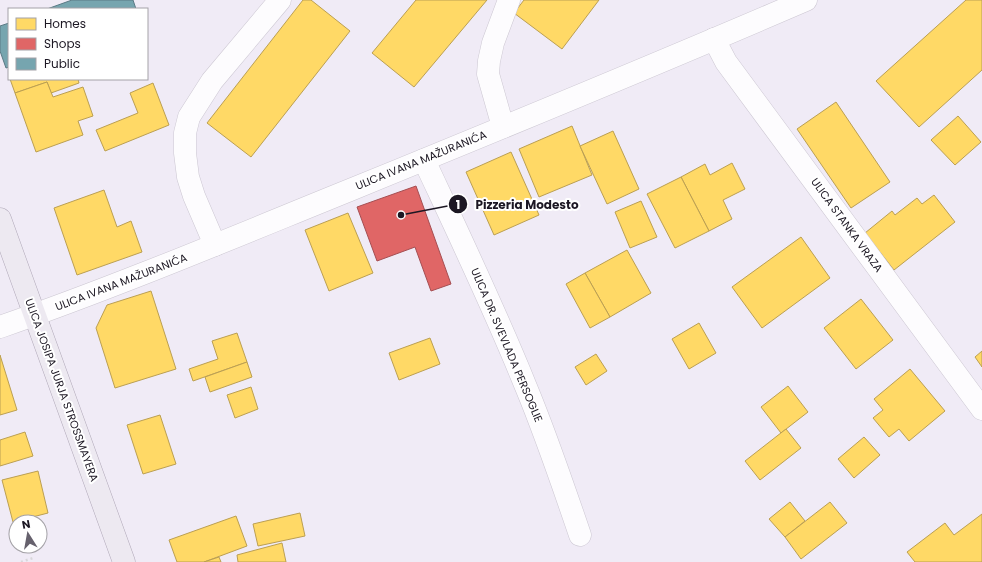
<svg xmlns="http://www.w3.org/2000/svg" width="982" height="562" viewBox="0 0 982 562" font-family="Poppins,sans-serif">
	<rect width="100%" height="100%" fill="#f0ebf6"/>
	<!-- homes -->
	<g fill="#ffd966" stroke="#bb9f52">
		<polygon points="303,0 311,0 350,31 251,157 207,123"/>
		<polygon points="416,0 487,0 414,87 372,53"/>
		<polygon points="524,0 599,0 562,49 514,13"/>
		<polygon points="966,0 982,0 982,70 919,127 876,81"/>
		<polygon points="10,79 78,79 79,83 51,93 47,82 15,93"/>
		<polygon points="47,82 53,97 83,87 93,116 78,121 83,135 36,152 15,93"/>
		<polygon points="153,83 169,125 105,151 96,130 138,113 130,93"/>
		<polygon points="836,102 890,182 851,208 797,129"/>
		<polygon points="958,116 981,142 955,165 931,140"/>
		<polygon points="572,126 592,175 539,197 519,149"/>
		<polygon points="613,131 639,189 607,204 580,146"/>
		<polygon points="511,152 539,215 494,235 466,172"/>
		<polygon points="732,163 745,189 723,200 732,219 709,231 681,177 705,164 710,175"/>
		<polygon points="681,177 709,231 675,248 647,194"/>
		<polygon points="104,190 117,227 131,221 142,252 77,275 54,208"/>
		<polygon points="934,195 955,222 894,270 865,233 892,211 895,215 917,198 922,204"/>
		<polygon points="641,201 657,237 630,248 615,212"/>
		<polygon points="348,213 373,273 329,291 305,230"/>
		<polygon points="801,237 830,278 762,328 732,287"/>
		<polygon points="627,250 651,293 610,317 585,273"/>
		<polygon points="585,273 610,317 590,328 566,284"/>
		<polygon points="151,291 176,369 115,388 96,328 107,305"/>
		<polygon points="861,299 893,340 856,369 824,328"/>
		<polygon points="699,323 716,353 689,369 672,339"/>
		<polygon points="237,333 247,362 193,381 189,369 218,359 212,341"/>
		<polygon points="430,338 440,364 399,380 389,353"/>
		<polygon points="982,351 982,367 975,357"/>
		<polygon points="596,354 607,371 586,385 575,367"/>
		<polygon points="0,355 17,410 0,415"/>
		<polygon points="247,362 252,377 210,392 205,377"/>
		<polygon points="910,369 945,411 909,441 899,429 889,437 873,418 883,410 874,399"/>
		<polygon points="788,386 808,412 781,433 761,407"/>
		<polygon points="251,387 258,409 235,418 227,395"/>
		<polygon points="160,415 176,464 143,474 127,425"/>
		<polygon points="786,429 801,448 760,480 745,461"/>
		<polygon points="25,432 33,456 0,466 0,440"/>
		<polygon points="864,437 880,455 854,478 838,459"/>
		<polygon points="38,471 48,513 13,522 2,480"/>
		<polygon points="790,502 805,521 785,537 769,519"/>
		<polygon points="830,502 847,523 801,559 785,537"/>
		<polygon points="300,513 305,536 258,546 253,524"/>
		<polygon points="982,514 982,562 915,562 907,552 945,523 954,535"/>
		<polygon points="236,516 247,546 204,562 177,562 169,540"/>
		<polygon points="282,543 286,562 238,562 237,555"/>
		<polygon points="219,557 221,562 204,562"/>
	</g>
	<!-- shops -->
	<polygon fill="#e06666" stroke="#a54e52" points="416,186 451,284 431,291 415,247 377,261 357,207"/>
	<!-- public -->
	<g fill="#76a5af" stroke="#5b7a85">
		<polygon points="72,0 133,0 136,9 47,9"/>
		<polygon points="9,23 9,67 6,68 0,51 0,26"/>
	</g>
	<g fill="none" stroke-linecap="round" stroke-linejoin="round">
		<defs>
			<g id="minor">
				<polyline points="714,39 726,62 982,409"/>
				<polyline points="503,127 488,74 489,61 493,43 509,0"/>
				<path d="M424,160C459,235 495,310 526,387C546,435 563,485 580,535"/>
				<polyline points="215,245 194,196 188,177 185,153 185,133 189,117 212,81 280,0"/>
				<path d="M0,327C118,286 234,237 350,190C502,128 655,65 806,0"/>
			</g>
			<polyline id="major" points="0,219 124,562"/>
		</defs>
		<!-- minor casing -->
		<use href="#minor" stroke="#ccc7d2" stroke-width="23"/>
		<!-- major casing -->
		<use href="#major" stroke="#b0a8b8" stroke-width="23"/>
		<!-- path -->
		<polyline stroke="#d8d7da" stroke-width="2.5" stroke-dasharray="2 3" stroke-linecap="butt" points="21,562 33,558"/>
		<!-- minor -->
		<use href="#minor" stroke="#fdfcfe" stroke-width="22"/>
		<!-- major -->
		<use href="#major" stroke="#ede9f1" stroke-width="22"/>
	</g>
	<g text-anchor="middle" stroke-width="4" stroke-linejoin="round" paint-order="stroke">
		<!-- street labels -->
		<g font-size="11" fill="#1c1723" stroke="#fff">
			<text transform="translate(421 160) rotate(-22)" y="4">ULICA IVANA MAŽURANIĆA</text>
			<text transform="translate(847 225) rotate(54)" y="4">ULICA STANKA VRAZA</text>
			<text transform="translate(121 282) rotate(-21)" y="4">ULICA IVANA MAŽURANIĆA</text>
			<text transform="translate(507 345) rotate(67)" y="4">ULICA DR. SVEVLADA PERSOGLIE</text>
			<text transform="translate(62 390) rotate(70)" y="4">ULICA JOSIPA JURJA STROSSMAYERA</text>
		</g>
	</g>
	<!-- callouts -->
	<path fill="none" stroke="#1c1723" stroke-width="1.5" d="M401 215L458 204"/>
	<g fill="#1c1723" stroke="#fff" stroke-width="1.5">
		<circle cx="401" cy="215" r="4"/>
		<circle cx="458" cy="204" r="10"/>
	</g>
	<g font-size="12" text-anchor="middle" font-weight="bold" fill="#fff">
		<text x="458" y="209">1</text>
	</g>
	<g font-size="12" text-anchor="middle" font-weight="bold" fill="#1c1723" stroke="#fff" stroke-width="4" stroke-linejoin="round" paint-order="stroke">
		<text x="527" y="209">Pizzeria Modesto</text>
	</g>
	<!-- legend -->
	<rect x="8" y="8" width="140" height="72" fill="#ffffff" stroke="#a4a2a7"/>
	<rect x="16" y="18" width="20" height="12" fill="#ffd966" stroke="#a4a2a7"/>
	<text x="44" y="28" font-size="12" fill="#1c1723">Homes</text>
	<rect x="16" y="38" width="20" height="12" fill="#e06666" stroke="#a4a2a7"/>
	<text x="44" y="48" font-size="12" fill="#1c1723">Shops</text>
	<rect x="16" y="58" width="20" height="12" fill="#76a5af" stroke="#a4a2a7"/>
	<text x="44" y="68" font-size="12" fill="#1c1723">Public</text>
	<!-- north arrow -->
	<g transform="translate(28 534) rotate(349)"><circle r="19" fill="#ffffff" stroke="#a4a2a7"/>
	<path d="M0-3L7 15L0 10L-7 15Z" fill="#66616d"/>
	<text y="-6" font-size="11" font-weight="bold" text-anchor="middle" fill="#1c1723">N</text>
	</g>
</svg>
